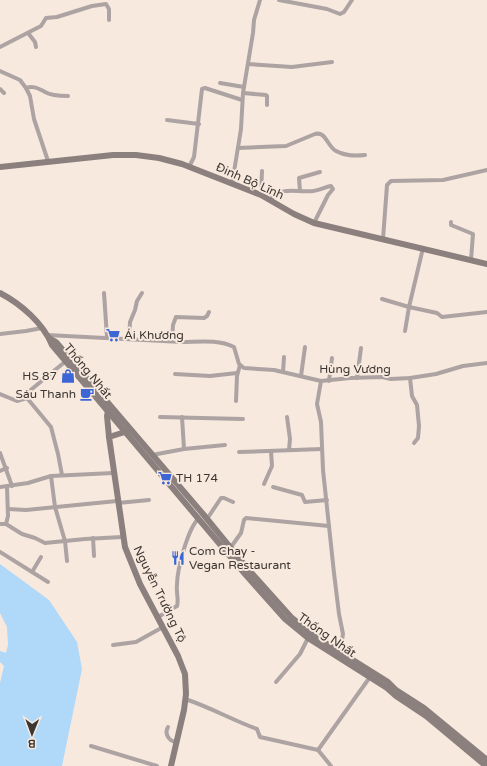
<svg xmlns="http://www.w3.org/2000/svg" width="487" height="766" viewBox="0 0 487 766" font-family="'Varela Round',sans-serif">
	<rect width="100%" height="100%" fill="#f8e9de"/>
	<!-- water -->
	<polygon fill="#afd8f9" points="0,564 49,600 77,642 82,669 62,766 0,766 0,683 4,666 0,662 0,651 6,653 8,645 7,627 0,613"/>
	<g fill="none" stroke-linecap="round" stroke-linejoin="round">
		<!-- street -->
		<g stroke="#aca3a2" stroke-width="4">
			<polyline points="279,0 327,9 340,14 344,12 352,0"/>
			<polyline points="28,33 35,42 36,47"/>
			<polyline points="0,47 41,26 46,18 57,17 92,6 106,4 109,9 109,20"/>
			<polyline points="248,64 292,67 332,62"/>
			<polyline points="0,71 20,80 26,88 30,96 34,119 48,161"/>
			<polyline points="220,83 244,87"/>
			<path d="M26,88C34,85 39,89 45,92C50,95 62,96 68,96"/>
			<polyline points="0,89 4,93"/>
			<polyline points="243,93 266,95 267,96 267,105"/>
			<polyline points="167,120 199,124"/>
			<path d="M238,148L286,146L315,134C326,131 327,146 336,151C345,156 354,156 365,155"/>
			<polyline points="189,167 194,157 202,89 205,88 242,100"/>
			<polyline points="232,184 241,129 243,93 253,33 254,20 260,0"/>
			<polyline points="300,191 299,178 320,172"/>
			<polyline points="261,195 262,171"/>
			<path d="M269,200C284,185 295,193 313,191C320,190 325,187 331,186L333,189L328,195L314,223"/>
			<polyline points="451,222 451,225 473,234 471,260"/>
			<polyline points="383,239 387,185 391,181 443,180 487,170"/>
			<polyline points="104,293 107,337"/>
			<polyline points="382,299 409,307 423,248"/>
			<polyline points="405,331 409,307 437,313 442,317 487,312"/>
			<polyline points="0,334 26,331 42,328"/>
			<path d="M47,335L182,342C198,342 218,339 234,347L239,364L244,368L274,370L321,381L350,378L382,377L391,379L410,378L436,374L463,366L487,363"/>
			<polyline points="129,339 130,322 135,310 137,301 142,293"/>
			<polyline points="172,341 173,325 176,317 204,318 207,316 209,312"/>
			<polyline points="283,372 284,357"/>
			<polyline points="175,374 210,376 237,373"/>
			<polyline points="301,376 305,347"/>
			<polyline points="357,378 361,348"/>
			<polyline points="410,378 412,396 417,405 419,426 418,438 414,443"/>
			<polyline points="321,381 317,404 321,422 323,470 334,573 339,614 343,634 342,640 338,650"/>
			<polyline points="329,381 332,358"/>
			<polyline points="0,394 17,401 27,398"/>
			<polyline points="236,401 237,376 240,365"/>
			<polyline points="160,417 243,419"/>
			<polyline points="182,417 184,449"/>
			<polyline points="287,417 290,439 289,450"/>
			<polyline points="239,452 322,449"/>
			<polyline points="0,453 12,486"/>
			<polyline points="152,455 184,449 225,445"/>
			<polyline points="0,471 7,468"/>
			<polyline points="62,475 58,454 51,427 27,398 27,393 66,361"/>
			<polyline points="51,476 55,507 65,541 67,561"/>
			<polyline points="264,484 272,466 271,451"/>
			<polyline points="0,487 28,483 51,476 113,473"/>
			<polyline points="273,487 302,495 305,502 327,500"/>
			<polyline points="118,503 149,500"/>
			<polyline points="8,509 26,510 117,501"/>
			<polyline points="207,519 221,498 224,498 233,502"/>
			<polyline points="0,524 6,524 22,534 35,538 45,543 85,539 122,537"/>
			<polyline points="6,524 8,516 7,487"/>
			<polyline points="93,538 94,556"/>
			<polyline points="231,547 241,533 244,520 246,518 329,526"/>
			<polyline points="0,552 48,582"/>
			<polyline points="32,572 41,557"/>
			<path d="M158,617L177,606C179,600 176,592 177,585C177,569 188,528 199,518"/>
			<polyline points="113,645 136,642 163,627"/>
			<polyline points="276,682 300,654 308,638"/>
			<path d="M185,699C210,707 232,720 257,729L260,737L318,750L331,766"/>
			<path d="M168,727C164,734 169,741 176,742"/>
			<polyline points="91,746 157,766"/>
			<polyline points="318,750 370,677"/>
		</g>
		<!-- secondary -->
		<g stroke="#8c807e" stroke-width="6">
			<polyline points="0,167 113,155 136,155 159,158 182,164 261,195 294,214 314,223 487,264"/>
			<path d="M0,293C21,304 43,323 52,345L245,574L285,619L308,638L387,688L396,696L426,716L486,766"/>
			<polyline points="49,338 56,342 203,514 247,568 291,617 313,635 388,682 396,690 424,708 487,760"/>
			<polyline points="108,411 107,416 109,437 125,547 140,584 178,656 185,674 186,694 184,710 171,766"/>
			<polyline points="109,437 128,431"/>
		</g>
	</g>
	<!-- icons -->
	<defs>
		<symbol id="supermarket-bare" viewBox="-9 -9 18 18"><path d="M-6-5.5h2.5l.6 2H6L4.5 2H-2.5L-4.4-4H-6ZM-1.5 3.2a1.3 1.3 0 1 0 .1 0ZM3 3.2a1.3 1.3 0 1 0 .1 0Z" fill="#3c65d6" stroke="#f8e9de" stroke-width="2.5" paint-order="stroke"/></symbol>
		<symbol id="shop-bare" viewBox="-9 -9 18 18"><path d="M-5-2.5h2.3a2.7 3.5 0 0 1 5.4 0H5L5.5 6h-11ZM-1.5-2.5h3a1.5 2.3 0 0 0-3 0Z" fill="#3c65d6" stroke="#f8e9de" stroke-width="2.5" paint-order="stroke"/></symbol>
		<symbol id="cafe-bare" viewBox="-9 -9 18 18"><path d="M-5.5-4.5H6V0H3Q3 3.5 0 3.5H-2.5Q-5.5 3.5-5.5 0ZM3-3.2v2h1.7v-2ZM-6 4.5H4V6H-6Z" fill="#3c65d6" stroke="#f8e9de" stroke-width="2.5" paint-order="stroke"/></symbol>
		<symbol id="restaurant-bare" viewBox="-9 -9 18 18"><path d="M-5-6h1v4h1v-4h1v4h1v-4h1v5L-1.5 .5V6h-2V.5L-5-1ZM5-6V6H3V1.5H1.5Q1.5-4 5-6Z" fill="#3c65d6" stroke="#f8e9de" stroke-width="2.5" paint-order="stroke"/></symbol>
	</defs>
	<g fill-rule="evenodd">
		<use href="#supermarket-bare" x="103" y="325" width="20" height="20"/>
		<use href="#shop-bare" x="58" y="366" width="20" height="20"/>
		<use href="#cafe-bare" x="77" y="384" width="20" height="20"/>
		<use href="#supermarket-bare" x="155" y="468" width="20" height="20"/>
		<use href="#restaurant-bare" x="168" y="548" width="20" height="20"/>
	</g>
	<g text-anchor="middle" stroke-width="4" stroke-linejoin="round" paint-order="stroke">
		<!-- street labels -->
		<g font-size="12" fill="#3c3632" stroke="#f8e9de">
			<text transform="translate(250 181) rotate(24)" y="4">Đinh Bộ Lĩnh</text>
			<text x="355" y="373">Hùng Vương</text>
			<text transform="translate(88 371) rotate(50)" y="4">Thống Nhất</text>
			<text transform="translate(160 594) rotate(64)" y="4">Nguyễn Trường Tộ</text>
			<text transform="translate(327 635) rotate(35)" y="4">Thống Nhất</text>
		</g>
		<!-- poi labels -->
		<g font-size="12" fill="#3c3632" stroke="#f8e9de" text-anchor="start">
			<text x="124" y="339">Ái Khương</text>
			<text x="57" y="380" text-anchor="end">HS 87</text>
			<text x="76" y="398" text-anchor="end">Sáu Thanh</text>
			<text x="176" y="482">TH 174</text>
			<text x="189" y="555">Com Chay -<tspan x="189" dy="14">Vegan Restaurant</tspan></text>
		</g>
	</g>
	<!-- north arrow -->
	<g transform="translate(32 734) rotate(181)" stroke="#f8e9de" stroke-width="3" paint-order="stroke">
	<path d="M0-3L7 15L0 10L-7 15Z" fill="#3c3632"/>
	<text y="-6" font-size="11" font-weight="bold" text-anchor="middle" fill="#3c3632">B</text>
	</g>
</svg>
